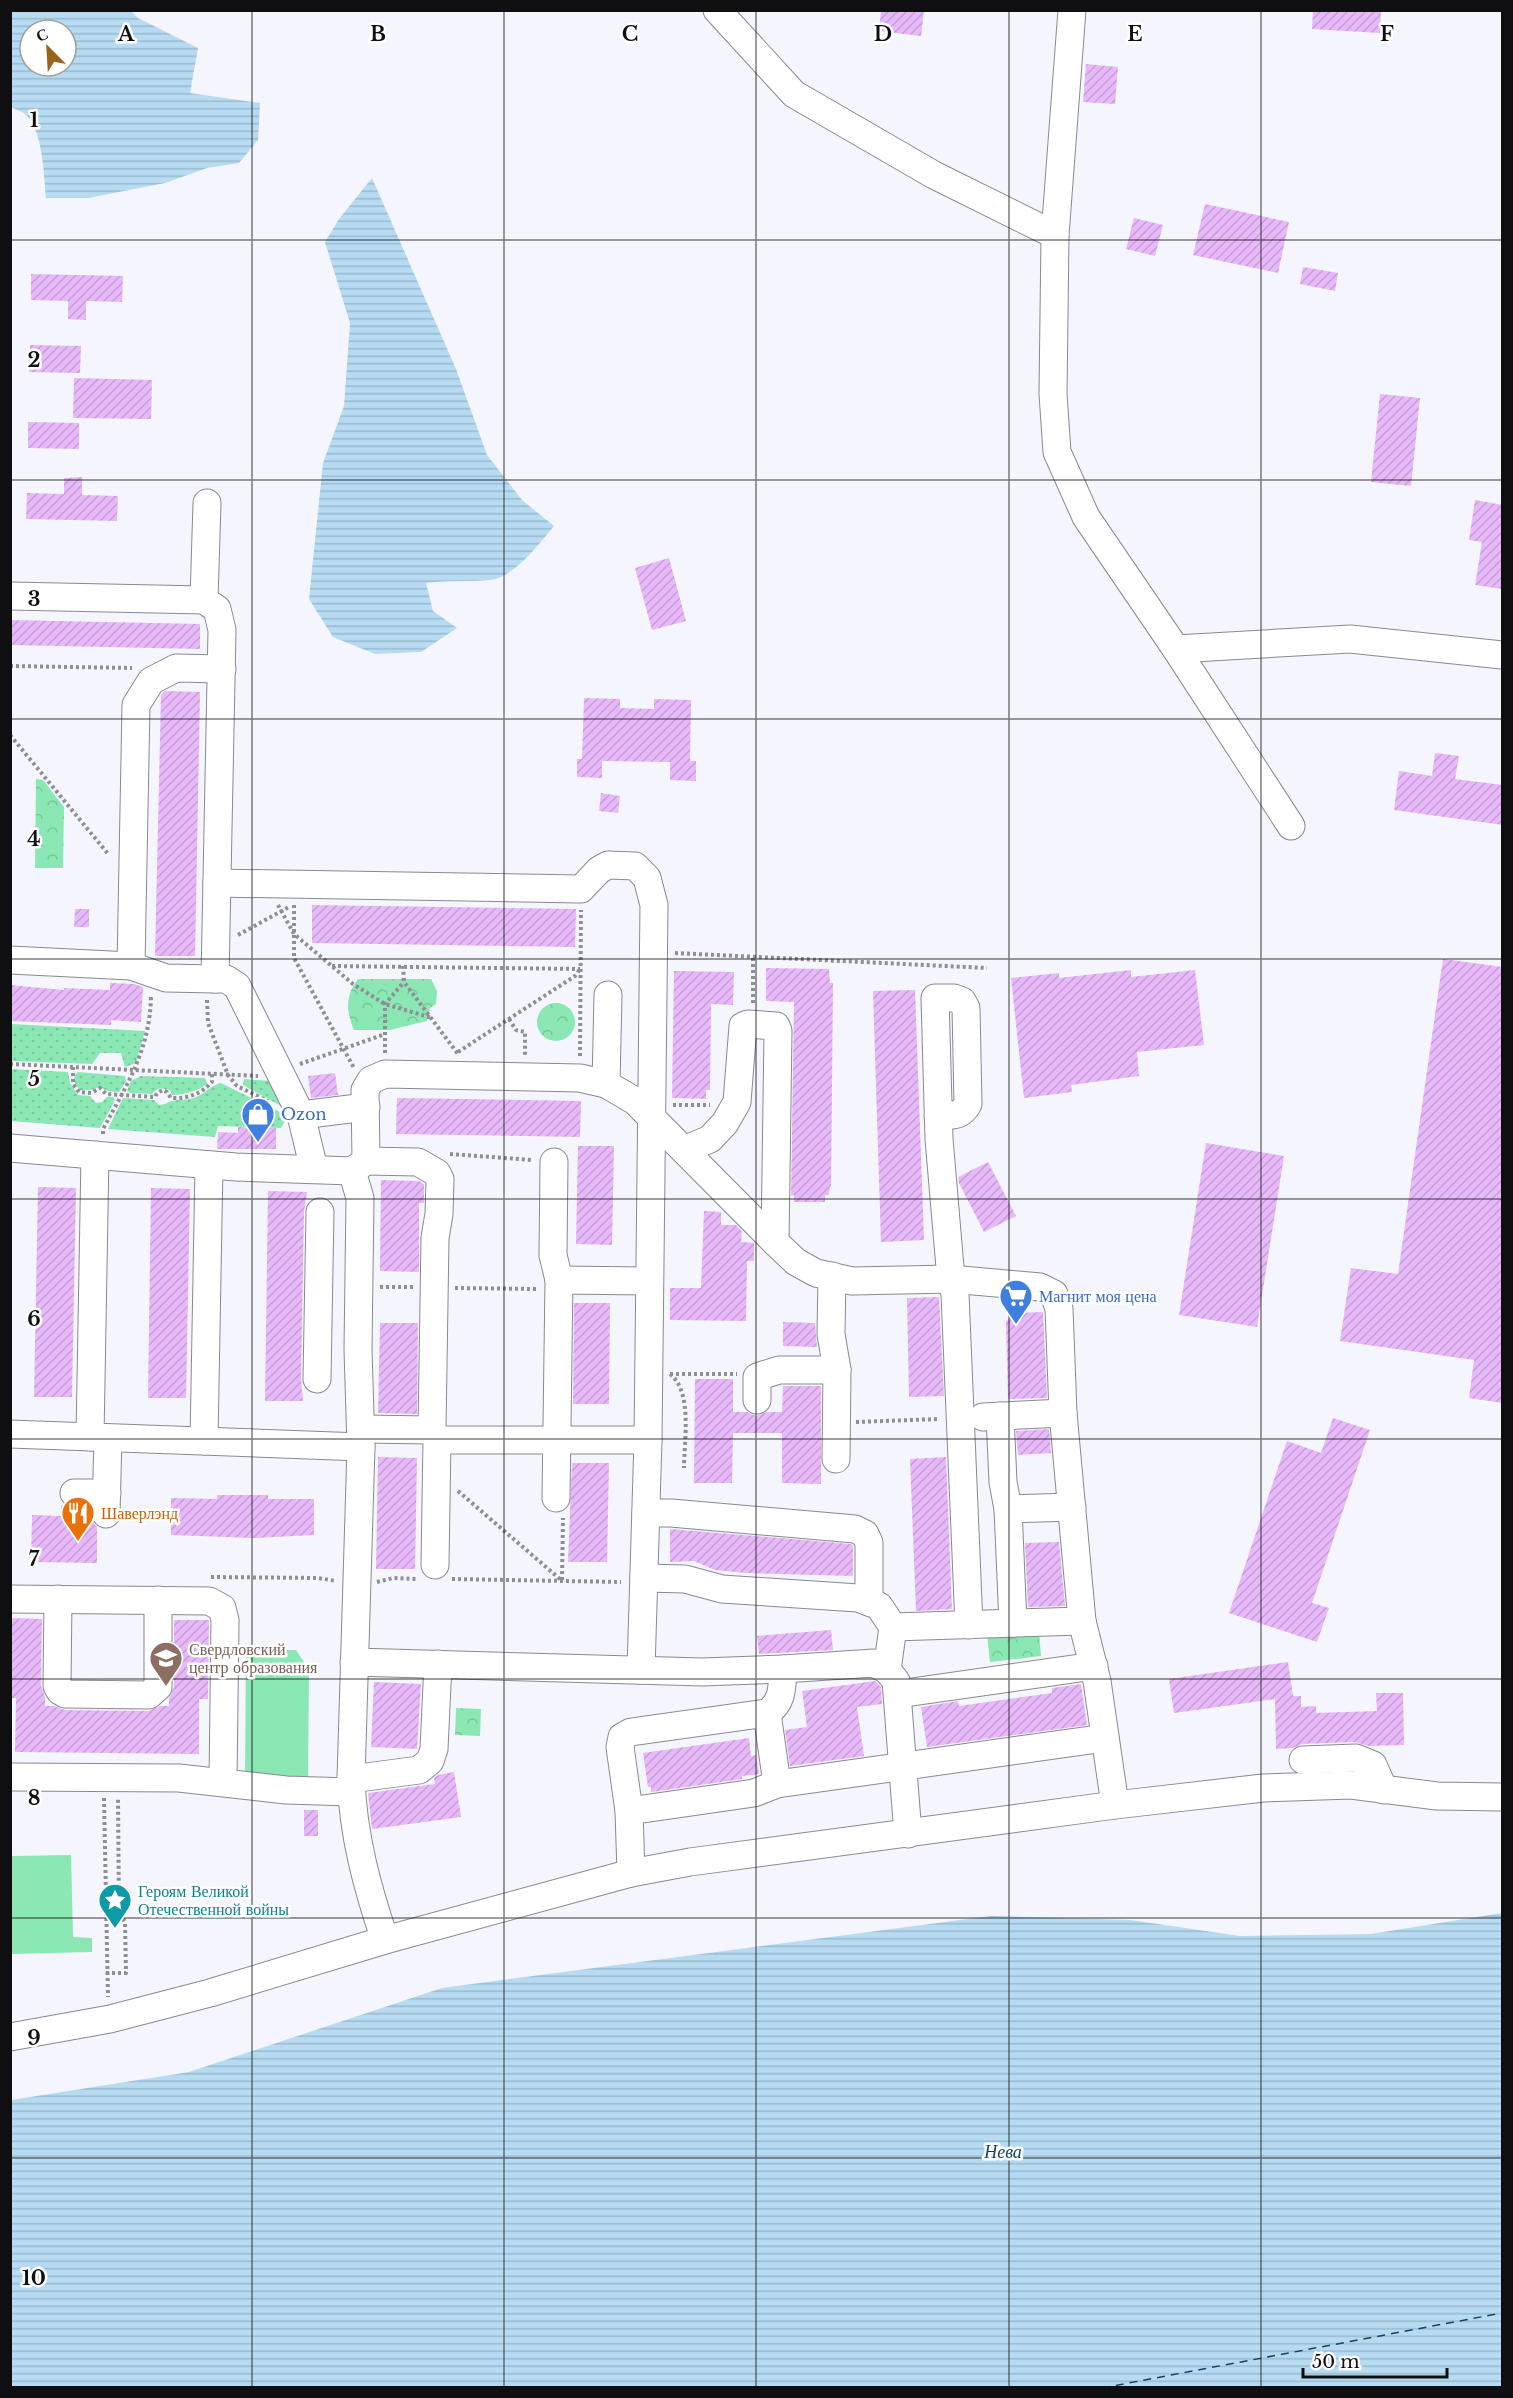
<svg xmlns="http://www.w3.org/2000/svg" width="1513" height="2398" viewBox="0 0 1513 2398" font-family="'Libre Baskerville',serif">
	<defs>
		<pattern id="grass-dots" width="8" height="8" patternUnits="userSpaceOnUse" patternTransform="scale(1.5)"><rect width="8" height="8" fill="#8be8b4"/><path d="M2 2h.1M6 6h.1" fill="none" stroke="#77c69a" stroke-width="1.8" stroke-linecap="round"/></pattern>
		<pattern id="park-crowns" width="20" height="18" patternUnits="userSpaceOnUse" patternTransform="scale(1.5)"><rect width="20" height="18" fill="#8be8b4"/><path d="M2 6a3 3 0 1 1 6 0M12 15a3 3 0 1 1 6 0" fill="none" stroke="#77c69a"/></pattern>
		<pattern id="water-rules" width="6" height="5" patternUnits="userSpaceOnUse" patternTransform="scale(1.5)"><rect width="6" height="5" fill="#b6dbf2"/><path d="M0 2.5h6" fill="none" stroke="#9bbbce"/></pattern>
		<pattern id="building-hatch" width="6" height="6" patternUnits="userSpaceOnUse" patternTransform="scale(1.5)"><rect width="6" height="6" fill="#e8b9fa"/><path d="M-1 1l2-2M0 6l6-6M5 7l2-2" fill="none" stroke="#c69ed5"/></pattern>
	</defs>
	<rect width="100%" height="100%" fill="#f5f5fd"/>
	<!-- grass -->
	<g fill="url(#grass-dots)">
		<polygon points="10,1024 11,1024 145,1031 136,1063 125,1067 121,1053 100,1053 92,1064 11,1061"/>
		<polygon points="11,1069 68,1072 70,1083 78,1095 90,1096 96,1103 102,1102 107,1097 113,1097 115,1100 100,1128 11,1121"/>
		<polygon points="78,1072 125,1076 126,1081 119,1092 107,1091 100,1087 90,1090 79,1090 74,1080 75,1075"/>
		<path d="M141,1076L205,1078L207,1084C197,1091 185,1095 172,1095L170,1090C162,1088 157,1087 152,1094L130,1093L127,1091L131,1081Z"/>
		<polygon points="244,1079 271,1081 283,1107 243,1085"/>
		<path d="M221,1083L288,1116L281,1128L218,1126L215,1137L108,1129L123,1098L154,1100L159,1105C165,1105 167,1102 172,1101C180,1099 188,1101 196,1097C206,1093 211,1085 221,1083Z"/>
	</g>
	<!-- park -->
	<g fill="url(#park-crowns)">
		<polygon points="36,779 43,780 64,807 63,868 35,868"/>
		<path d="M358,979H431L437,991L436,1004L430,1008L427,1021L390,1030H354C346,1011 345,996 358,979Z"/>
		<circle cx="556" cy="1022" r="19"/>
		<polygon points="1039,1633 1041,1656 990,1662 987,1634"/>
		<polygon points="456,1708 481,1709 480,1736 455,1735"/>
	</g>
	<!-- pitch -->
	<g fill="#8be8b4">
		<polygon points="246,1650 296,1650 309,1670 308,1778 245,1778"/>
		<polygon points="71,1855 73,1937 92,1938 92,1952 11,1954 11,1856"/>
	</g>
	<!-- water -->
	<g fill="url(#water-rules)" fill-rule="evenodd">
		<path d="M11,10L131,11L138,18L198,48L190,93L260,103L258,140L239,163L207,168L165,183L88,198H46C44,175 43,128 24,113C20,111 14,109 11,107ZM30,30H66V66H30Z"/>
		<path d="M372,178L456,369L487,455L522,500L554,526C540,543 514,577 491,580C470,582 448,580 426,583L433,611L457,628L421,652L375,654L333,637L309,599L323,463L344,406L350,323L325,242L339,219Z"/>
		<polygon points="1502,1913 1502,2387 11,2387 11,2100 189,2072 442,1988 991,1916 1130,1920 1240,1936 1371,1934"/>
	</g>
	<g fill="none" stroke-linecap="round" stroke-linejoin="round">
		<!-- ferry -->
		<polyline stroke="#17435b" stroke-width="1.5" stroke-dasharray="8 6" stroke-linecap="butt" points="1102,2388 1502,2313"/>
	</g>
	<!-- building -->
	<g fill="url(#building-hatch)">
		<polygon points="881,10 924,10 921,36 879,31"/>
		<polygon points="1313,10 1381,10 1380,33 1312,29"/>
		<polygon points="1086,64 1118,67 1115,104 1083,102"/>
		<polygon points="1205,204 1289,222 1278,273 1193,255"/>
		<polygon points="1134,218 1163,225 1155,256 1126,249"/>
		<polygon points="1303,267 1338,273 1335,291 1300,284"/>
		<polygon points="31,274 123,276 122,302 86,301 86,320 68,319 68,301 31,300"/>
		<polygon points="30,345 81,346 80,373 29,372"/>
		<polygon points="74,378 152,380 151,419 73,418"/>
		<polygon points="1380,394 1420,398 1411,486 1371,482"/>
		<polygon points="28,422 79,423 79,449 28,448"/>
		<polygon points="82,477 82,495 118,496 117,521 26,519 27,493 64,494 64,478"/>
		<polygon points="1475,500 1503,505 1503,589 1475,585 1482,542 1469,540"/>
		<polygon points="669,558 686,621 652,630 635,568"/>
		<polygon points="10,620 200,624 200,649 10,645"/>
		<polygon points="165,691 200,692 195,956 155,956 161,695"/>
		<polygon points="584,698 620,699 620,708 654,709 654,699 691,700 690,761 696,761 696,781 670,780 670,762 602,761 602,778 577,777 577,759 582,759"/>
		<polygon points="1435,753 1459,756 1455,779 1503,785 1503,825 1394,810 1399,771 1432,776"/>
		<polygon points="601,793 620,796 618,813 599,811"/>
		<polygon points="312,905 576,909 575,947 312,943"/>
		<polygon points="75,909 89,909 89,927 74,927"/>
		<polygon points="1443,959 1503,967 1503,1403 1469,1398 1474,1360 1340,1341 1351,1268 1398,1274"/>
		<polygon points="766,968 829,969 830,983 833,983 831,1186 830,1186 829,1195 825,1195 825,1202 794,1202 794,1195 791,1196 794,1002 766,1001"/>
		<polygon points="1131,970 1131,977 1195,970 1204,1045 1137,1052 1139,1076 1071,1085 1072,1092 1024,1098 1011,978 1059,973 1059,978"/>
		<polygon points="674,971 734,972 733,1005 711,1004 710,1090 706,1090 706,1099 672,1098"/>
		<polygon points="110,983 134,984 143,987 141,1022 111,1020 111,1025 10,1021 10,985 64,990 64,988 110,990"/>
		<polygon points="915,990 924,1240 881,1242 873,991"/>
		<polygon points="335,1073 338,1095 311,1098 308,1076"/>
		<polygon points="397,1098 581,1101 580,1137 396,1134"/>
		<polygon points="238,1127 276,1128 276,1149 217,1149 218,1132 238,1133"/>
		<polygon points="1206,1143 1284,1156 1257,1327 1179,1315"/>
		<polygon points="578,1146 614,1146 612,1245 576,1244"/>
		<polygon points="988,1162 1016,1216 984,1232 959,1183 958,1177"/>
		<polygon points="381,1180 419,1181 424,1184 424,1203 419,1203 419,1272 380,1271"/>
		<polygon points="38,1187 76,1188 72,1397 34,1397"/>
		<polygon points="151,1188 190,1189 186,1398 148,1398"/>
		<polygon points="268,1191 307,1192 304,1212 301,1379 303,1401 265,1401"/>
		<polygon points="704,1211 721,1212 721,1225 736,1225 742,1231 741,1242 754,1243 754,1261 747,1261 746,1321 670,1320 670,1288 701,1288"/>
		<polygon points="939,1297 944,1396 909,1397 907,1298"/>
		<polygon points="574,1303 610,1303 609,1404 573,1404"/>
		<polygon points="1043,1312 1047,1398 1008,1399 1006,1322 1013,1313"/>
		<polygon points="783,1322 815,1323 817,1347 783,1346"/>
		<polygon points="380,1323 418,1323 417,1414 378,1413"/>
		<polygon points="695,1379 733,1379 733,1412 747,1412 756,1416 767,1412 782,1412 783,1386 821,1386 821,1484 782,1483 782,1433 733,1433 732,1483 694,1483"/>
		<polygon points="1333,1418 1370,1430 1312,1603 1329,1608 1317,1642 1229,1613 1287,1441 1321,1453"/>
		<polygon points="1049,1429 1051,1453 1018,1455 1016,1431"/>
		<polygon points="378,1457 417,1458 415,1569 376,1569"/>
		<polygon points="946,1457 952,1609 916,1611 910,1459"/>
		<polygon points="572,1463 609,1463 607,1562 568,1562"/>
		<polygon points="217,1495 268,1495 268,1499 314,1499 314,1535 254,1538 171,1535 171,1498 217,1499"/>
		<polygon points="61,1505 74,1509 90,1509 92,1521 97,1527 97,1563 31,1562 32,1515 61,1516"/>
		<polygon points="670,1529 851,1544 853,1546 853,1576 746,1573 715,1570 694,1561 670,1562"/>
		<polygon points="1059,1542 1065,1606 1028,1607 1025,1543"/>
		<polygon points="10,1618 42,1619 41,1686 45,1697 45,1706 54,1706 65,1710 149,1711 160,1706 169,1706 169,1698 174,1687 174,1620 209,1620 208,1699 199,1699 199,1754 15,1752 16,1698 10,1698"/>
		<polygon points="831,1630 833,1650 759,1654 757,1636"/>
		<polygon points="1288,1662 1293,1696 1301,1696 1301,1707 1316,1706 1316,1713 1377,1711 1376,1693 1403,1693 1404,1745 1369,1746 1355,1742 1302,1744 1293,1748 1276,1749 1275,1699 1174,1713 1169,1679"/>
		<polygon points="875,1681 881,1687 882,1704 857,1707 864,1756 790,1766 785,1730 807,1727 802,1691"/>
		<polygon points="374,1682 421,1684 417,1749 371,1747"/>
		<polygon points="1081,1684 1087,1725 927,1747 921,1707 958,1701 959,1706 1052,1693 1052,1688"/>
		<polygon points="749,1738 751,1756 756,1755 759,1774 742,1776 742,1779 651,1792 651,1787 648,1787 643,1753"/>
		<polygon points="454,1772 461,1817 372,1829 368,1793 435,1784 434,1778 438,1775"/>
		<rect x="304" y="1810" width="14" height="26"/>
	</g>
	<g fill="none" stroke-linecap="round" stroke-linejoin="round">
		<defs>
			<g id="minor">
				<polyline points="717,10 794,94 934,175 1055,235"/>
				<polyline points="1072,10 1055,235 1053,394 1057,452 1086,517 1176,649 1291,826"/>
				<polyline points="10,596 204,600 217,609 222,630 215,979 226,979 237,986 301,1115 314,1169"/>
				<polyline points="204,600 207,503"/>
				<polyline points="1176,649 1350,639 1502,655"/>
				<polyline points="217,883 581,889 599,870 608,865 635,866 647,878 654,905 648,1440"/>
				<polyline points="10,960 131,966 166,978 215,979"/>
				<polyline points="131,966 136,705 151,681 176,668 222,669"/>
				<polyline points="606,1084 608,995"/>
				<polyline points="301,1115 366,1107"/>
				<path d="M938,1116C952,1115 961,1117 968,1104L966,1008L962,1001L954,998H935L939,1139L951,1279L955,1294L969,1625"/>
				<path d="M10,1148L236,1167L352,1171L360,1198L358,1350L361,1447L351,1779C353,1835 367,1887 385,1940"/>
				<polyline points="684,1150 710,1139 725,1123 737,1102 743,1026 748,1024 776,1026 778,1031 775,1242"/>
				<polyline points="366,1161 418,1162 437,1173 440,1179 439,1214 435,1238 432,1430"/>
				<polyline points="554,1162 553,1255 559,1280 556,1498"/>
				<polyline points="352,1171 366,1161 365,1090 371,1080 385,1074 580,1078 606,1084 635,1101 775,1242 796,1262 816,1273 852,1281 951,1279 1040,1287 1054,1294 1059,1309 1063,1413 1082,1621 1097,1681 1115,1805"/>
				<polyline points="832,1276 831,1334 837,1370 836,1459"/>
				<polyline points="559,1280 649,1281"/>
				<polyline points="317,1379 320,1212"/>
				<polyline points="757,1400 757,1377 779,1370 837,1370"/>
				<polyline points="1000,1416 1003,1482 1008,1509 1013,1623"/>
				<polyline points="983,1417 1063,1413"/>
				<polyline points="361,1429 432,1430 437,1440 648,1440 641,1670"/>
				<polyline points="10,1434 361,1447"/>
				<polyline points="90,1437 95,1155"/>
				<polyline points="204,1441 209,1165"/>
				<polyline points="74,1493 107,1493"/>
				<polyline points="1008,1509 1072,1507"/>
				<polyline points="646,1513 671,1513 855,1529 865,1534 869,1543 869,1602"/>
				<polyline points="106,1514 108,1438"/>
				<polyline points="435,1565 437,1440"/>
				<polyline points="644,1578 685,1579 722,1589 858,1598 879,1606 893,1627 887,1670"/>
				<polyline points="10,1599 209,1601 222,1608 225,1620 223,1781"/>
				<polyline points="58,1599 57,1686 60,1691 65,1694 149,1695 158,1687 158,1600"/>
				<polyline points="893,1627 1082,1621"/>
				<polyline points="354,1662 702,1672 783,1669 874,1663 887,1670 896,1681 908,1834"/>
				<polyline points="898,1694 1094,1666"/>
				<polyline points="767,1713 777,1784"/>
				<polyline points="1303,1760 1356,1758 1373,1765 1384,1790"/>
				<polyline points="10,1777 179,1778 286,1790 351,1792"/>
				<polyline points="351,1779 419,1770 430,1761 434,1749 438,1664"/>
				<polyline points="629,1811 754,1793 777,1784 1105,1738"/>
				<path d="M631,1873L629,1811L620,1747L622,1737L631,1732L767,1713C783,1702 782,1688 783,1669"/>
				<polyline points="10,2037 110,2019 210,1993 385,1940 631,1873 690,1862 1115,1805 1263,1788 1351,1785 1437,1796 1502,1797"/>
			</g>
		</defs>
		<!-- minor casing -->
		<use href="#minor" stroke="#898990" stroke-width="29"/>
		<!-- path -->
		<g stroke="#8e8e94" stroke-width="4" stroke-dasharray="3 3" stroke-linecap="butt">
			<polyline points="10,666 132,668"/>
			<polyline points="10,735 109,855"/>
			<polyline points="278,905 294,934 353,984 385,1004 432,1018"/>
			<polyline points="294,905 294,958 354,1068"/>
			<polyline points="238,935 289,907"/>
			<polyline points="675,953 987,968"/>
			<polyline points="332,966 580,969"/>
			<polyline points="403,966 404,982 458,1054"/>
			<polyline points="207,1000 208,1023 228,1075 237,1086 268,1101"/>
			<polyline points="753,1003 753,956"/>
			<polyline points="509,1019 516,1030 525,1032 525,1055"/>
			<polyline points="458,1052 575,976 580,969"/>
			<polyline points="385,1053 385,1004 404,982"/>
			<polyline points="580,1056 581,910"/>
			<polyline points="10,1064 258,1076"/>
			<polyline points="300,1064 385,1034"/>
			<path d="M73,1067V1084L79,1092L91,1093L100,1088L106,1094L155,1097L157,1093L163,1090L167,1092L171,1098C187,1099 201,1094 212,1082V1074"/>
			<polyline points="673,1105 710,1105"/>
			<path d="M103,1134V1129C128,1083 150,1049 151,996"/>
			<polyline points="450,1154 532,1160"/>
			<polyline points="380,1287 414,1287"/>
			<polyline points="455,1288 537,1289"/>
			<path d="M670,1374C693,1392 684,1441 684,1468"/>
			<polyline points="670,1374 737,1374"/>
			<polyline points="856,1422 939,1419"/>
			<polyline points="458,1491 561,1580"/>
			<polyline points="211,1577 318,1578 336,1581"/>
			<polyline points="452,1579 621,1582"/>
			<polyline points="562,1580 563,1518"/>
			<polyline points="377,1582 393,1578 417,1579"/>
			<polyline points="104,1798 108,1997"/>
			<polyline points="105,1912 119,1912"/>
			<polyline points="106,1973 126,1973 125,1922 119,1912 118,1799"/>
		</g>
		<!-- minor -->
		<use href="#minor" stroke="#fff" stroke-width="27"/>
	</g>
	<!-- grid -->
	<path fill="none" stroke="#0f0f12" stroke-width="1.5" stroke-opacity="0.55" d="M252,10V2388M504,10V2388M756,10V2388M1009,10V2388M1261,10V2388M10,240H1502M10,480H1502M10,719H1502M10,959H1502M10,1199H1502M10,1439H1502M10,1679H1502M10,1918H1502M10,2158H1502"/>
	<!-- icons -->
	<defs>
		<symbol id="shop-pin" viewBox="-11 -11 22 30"><path d="M0 17L-7.5 6A9.5 9.5 0 1 1 7.5 6Z" fill="#3f7fe0" stroke="#fff"/><path d="M-5-2.5h2.3a2.7 3.5 0 0 1 5.4 0H5L5.5 6h-11ZM-1.5-2.5h3a1.5 2.3 0 0 0-3 0Z" fill="#fff"/></symbol>
		<symbol id="supermarket-pin" viewBox="-11 -11 22 30"><path d="M0 17L-7.5 6A9.5 9.5 0 1 1 7.5 6Z" fill="#3f7fe0" stroke="#fff"/><path d="M-6-5.5h2.5l.6 2H6L4.5 2H-2.5L-4.4-4H-6ZM-1.5 3.2a1.3 1.3 0 1 0 .1 0ZM3 3.2a1.3 1.3 0 1 0 .1 0Z" fill="#fff"/></symbol>
		<symbol id="restaurant-pin" viewBox="-11 -11 22 30"><path d="M0 17L-7.5 6A9.5 9.5 0 1 1 7.5 6Z" fill="#e8710a" stroke="#fff"/><path d="M-5-6h1v4h1v-4h1v4h1v-4h1v5L-1.5 .5V6h-2V.5L-5-1ZM5-6V6H3V1.5H1.5Q1.5-4 5-6Z" fill="#fff"/></symbol>
		<symbol id="school-pin" viewBox="-11 -11 22 30"><path d="M0 17L-7.5 6A9.5 9.5 0 1 1 7.5 6Z" fill="#8d6e63" stroke="#fff"/><path d="M0-5L7-2L0 1L-7-2ZM-4 1L0 2.5L4 1V4Q0 6-4 4Z" fill="#fff"/></symbol>
		<symbol id="sight-pin" viewBox="-11 -11 22 30"><path d="M0 17L-7.5 6A9.5 9.5 0 1 1 7.5 6Z" fill="#0f9aa8" stroke="#fff"/><path d="M0-6L1.8-2.2L6-1.7L2.9 1.2L3.7 5.4L0 3.3L-3.7 5.4L-2.9 1.2L-6-1.7L-1.8-2.2Z" fill="#fff"/></symbol>
	</defs>
	<g fill-rule="evenodd">
		<use href="#shop-pin" x="239" y="1095" width="38" height="52"/>
		<use href="#supermarket-pin" x="997" y="1277" width="38" height="52"/>
		<use href="#restaurant-pin" x="59" y="1494" width="38" height="52"/>
		<use href="#school-pin" x="147" y="1639" width="38" height="52"/>
		<use href="#sight-pin" x="96" y="1881" width="38" height="52"/>
	</g>
	<g text-anchor="middle" stroke-width="5" stroke-linejoin="round" paint-order="stroke">
		<!-- shop labels -->
		<g font-size="16" fill="#366cbe" stroke="#fff" text-anchor="start">
			<text x="281" y="1120">Ozon</text>
			<text x="1039" y="1302">Магнит моя цена</text>
		</g>
		<!-- food labels -->
		<g font-size="16" fill="#c56008" stroke="#fff" text-anchor="start">
			<text x="101" y="1519">Шаверлэнд</text>
		</g>
		<!-- education labels -->
		<g font-size="16" fill="#785e54" stroke="#fff" text-anchor="start">
			<text x="189" y="1655">Свердловский<tspan x="189" dy="18">центр образования</tspan></text>
		</g>
		<!-- culture labels -->
		<g font-size="16" fill="#0d838f" stroke="#fff" text-anchor="start">
			<text x="138" y="1897">Героям Великой<tspan x="138" dy="18">Отечественной войны</tspan></text>
		</g>
		<!-- water labels -->
		<g font-size="18" font-style="italic" fill="#17435b" stroke="#fff">
			<text x="1003" y="2158">Нева</text>
		</g>
	</g>
	<g font-size="20" text-anchor="middle" font-weight="bold" fill="#0f0f12" stroke="#fff" stroke-width="5" stroke-linejoin="round" paint-order="stroke">
		<text x="126" y="41">A</text>
		<text x="378" y="41">B</text>
		<text x="630" y="41">C</text>
		<text x="883" y="41">D</text>
		<text x="1135" y="41">E</text>
		<text x="1387" y="41">F</text>
		<text x="34" y="127">1</text>
		<text x="34" y="367">2</text>
		<text x="34" y="606">3</text>
		<text x="34" y="846">4</text>
		<text x="34" y="1086">5</text>
		<text x="34" y="1326">6</text>
		<text x="34" y="1566">7</text>
		<text x="34" y="1805">8</text>
		<text x="34" y="2045">9</text>
		<text x="34" y="2285">10</text>
	</g>
	<!-- border -->
	<rect width="1513" height="2398" fill="none" stroke="#0f0f12" stroke-width="24"/>
	<!-- north arrow -->
	<g transform="translate(48 48) rotate(336)"><circle r="28" fill="#ffffff" stroke="#9f9fa0" stroke-width="1.5"/>
	<path d="M0-4.5L10 22L0 15L-10 22Z" fill="#99631b"/>
	<text y="-9" font-size="16" font-weight="bold" text-anchor="middle" fill="#0f0f12">С</text>
	</g>
	<!-- scale -->
	<path d="M1303 2368v9h144v-9" fill="none" stroke="#0f0f12" stroke-width="3"/>
	<text x="1312" y="2368" font-size="18" fill="#0f0f12" stroke="#ffffff" stroke-width="4.5" paint-order="stroke">50 m</text>
</svg>
